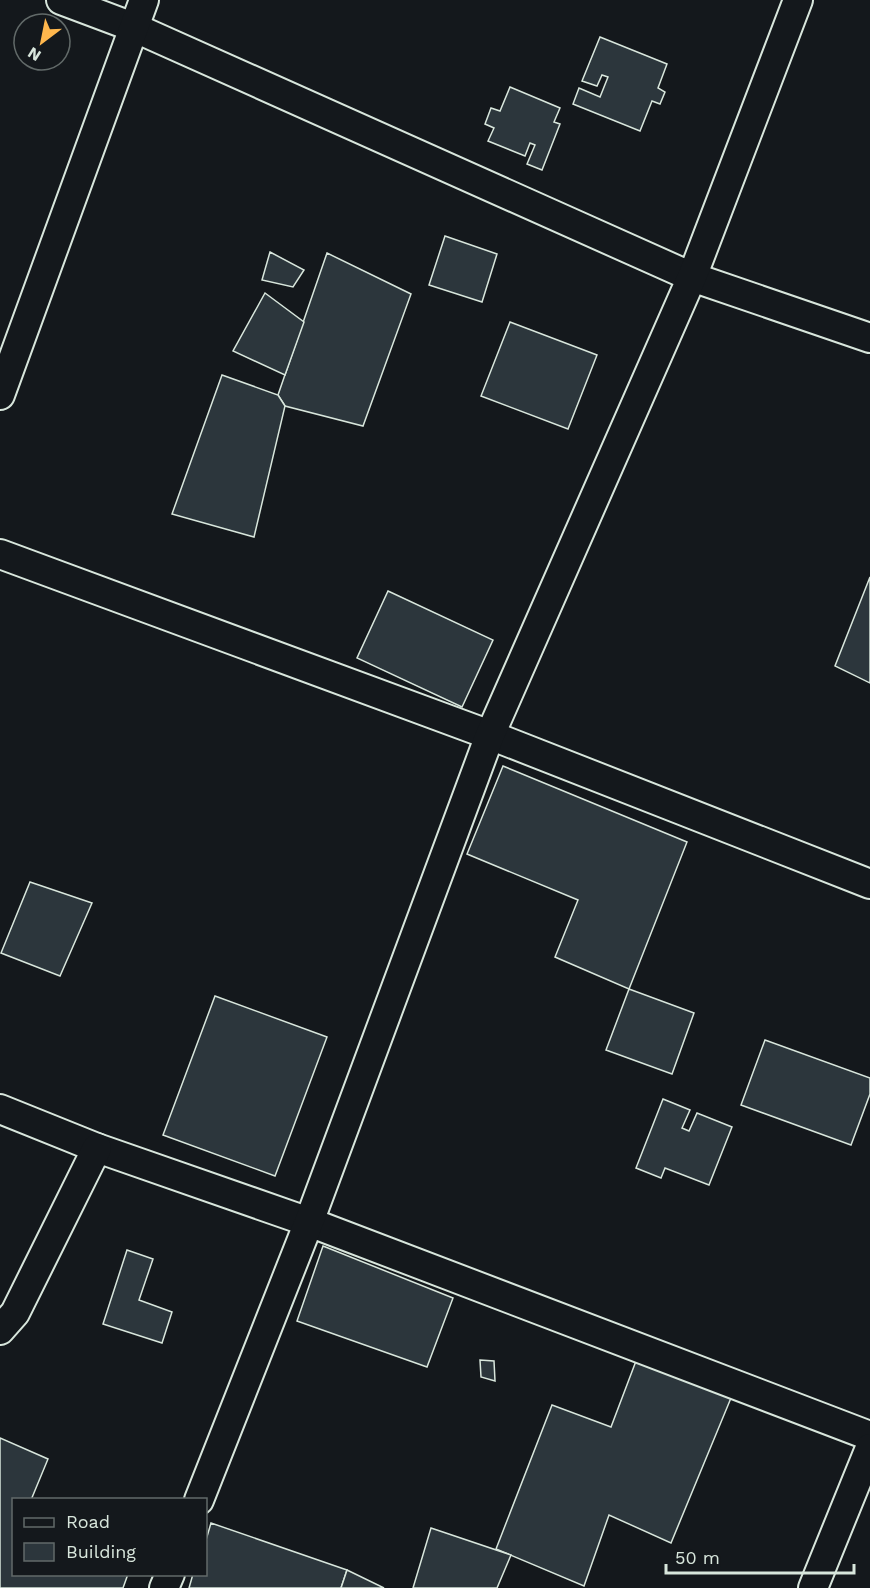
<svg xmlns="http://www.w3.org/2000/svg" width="870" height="1588" viewBox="0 0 870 1588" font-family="'Work Sans',sans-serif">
	<rect width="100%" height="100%" fill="#14181c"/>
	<!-- building -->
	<g fill="#2c363c" stroke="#d8e6dc" stroke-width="1.5">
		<polygon points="600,37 667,64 658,88 665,92 660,104 652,101 640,131 573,104 579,88 600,97 608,77 602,75 597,86 582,81"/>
		<polygon points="510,87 560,108 554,122 560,124 542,170 527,164 535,145 530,143 525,156 488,141 494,128 485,124 491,108 500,111"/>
		<polygon points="445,236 497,254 482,302 429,285"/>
		<polygon points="270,252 304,270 293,287 262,280"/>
		<polygon points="327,253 411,294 363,426 285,406 278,395"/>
		<polygon points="265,293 304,322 285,375 233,351"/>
		<polygon points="510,322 597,355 568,429 481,396"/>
		<polygon points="222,375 278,395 285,406 254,537 172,514"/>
		<polygon points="870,577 870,683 835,666"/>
		<polygon points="388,591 493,640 462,707 357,658"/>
		<polygon points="503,766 687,842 629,989 555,957 578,900 467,854"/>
		<polygon points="30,882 92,903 60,976 1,953"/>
		<polygon points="629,989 694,1013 672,1074 606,1050"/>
		<polygon points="215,996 327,1037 275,1176 163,1135"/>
		<polygon points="765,1040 870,1078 870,1094 851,1145 741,1105"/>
		<polygon points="663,1099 690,1110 682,1128 689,1131 697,1113 732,1127 709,1185 665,1168 661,1178 636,1168"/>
		<polygon points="323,1246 453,1298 427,1367 297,1321"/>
		<polygon points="127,1250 153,1259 139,1300 172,1312 162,1343 103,1324"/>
		<polygon points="480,1360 494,1361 495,1381 481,1377"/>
		<polygon points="636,1361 731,1398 671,1543 609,1515 584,1586 496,1549 552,1405 611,1427"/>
		<polygon points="0,1438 48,1459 31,1500 14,1500 14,1574 128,1574 123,1588 0,1588"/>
		<polygon points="211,1523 347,1570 341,1588 189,1588 193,1574 206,1574 206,1540"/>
		<polygon points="431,1528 511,1555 497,1588 413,1588"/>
		<polygon points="347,1570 384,1588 341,1588"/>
	</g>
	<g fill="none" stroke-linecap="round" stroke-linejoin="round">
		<defs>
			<g id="minor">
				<polyline points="61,0 133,27 692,277 870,338"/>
				<polyline points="0,395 144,0"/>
				<polyline points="0,554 490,735 870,884"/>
				<polyline points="0,1109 97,1148 309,1222 870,1436"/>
				<polyline points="0,1330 15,1313 97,1148"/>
				<polyline points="199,1500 309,1222 490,735 692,277 798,0"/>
				<polyline points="164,1588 170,1574"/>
				<polyline points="813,1588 870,1448"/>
			</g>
		</defs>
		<!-- minor casing -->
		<use href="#minor" stroke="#d8e6dc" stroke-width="32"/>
		<!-- minor -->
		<use href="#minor" stroke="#14181c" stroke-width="28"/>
	</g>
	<!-- legend -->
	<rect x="12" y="1498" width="195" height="78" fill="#14181c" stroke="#626a69" stroke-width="1.5"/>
	<rect x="24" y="1518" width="30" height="9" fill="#14181c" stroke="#626a69" stroke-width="1.5"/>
	<text x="66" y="1528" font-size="18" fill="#d8e6dc">Road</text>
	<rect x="24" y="1543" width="30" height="18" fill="#2c363c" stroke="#626a69" stroke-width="1.5"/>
	<text x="66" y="1558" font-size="18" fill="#d8e6dc">Building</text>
	<!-- north arrow -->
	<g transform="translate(42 42) rotate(212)"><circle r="28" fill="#14181c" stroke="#626a69" stroke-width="1.5"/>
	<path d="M0-4.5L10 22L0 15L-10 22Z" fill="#ffb74d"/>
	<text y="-9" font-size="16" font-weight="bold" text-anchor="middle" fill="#d8e6dc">N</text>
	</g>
	<!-- scale -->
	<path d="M666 1564v9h188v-9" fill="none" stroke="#d8e6dc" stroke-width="3"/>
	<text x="675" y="1564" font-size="18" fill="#d8e6dc" stroke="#14181c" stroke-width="4.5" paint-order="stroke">50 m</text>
</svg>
